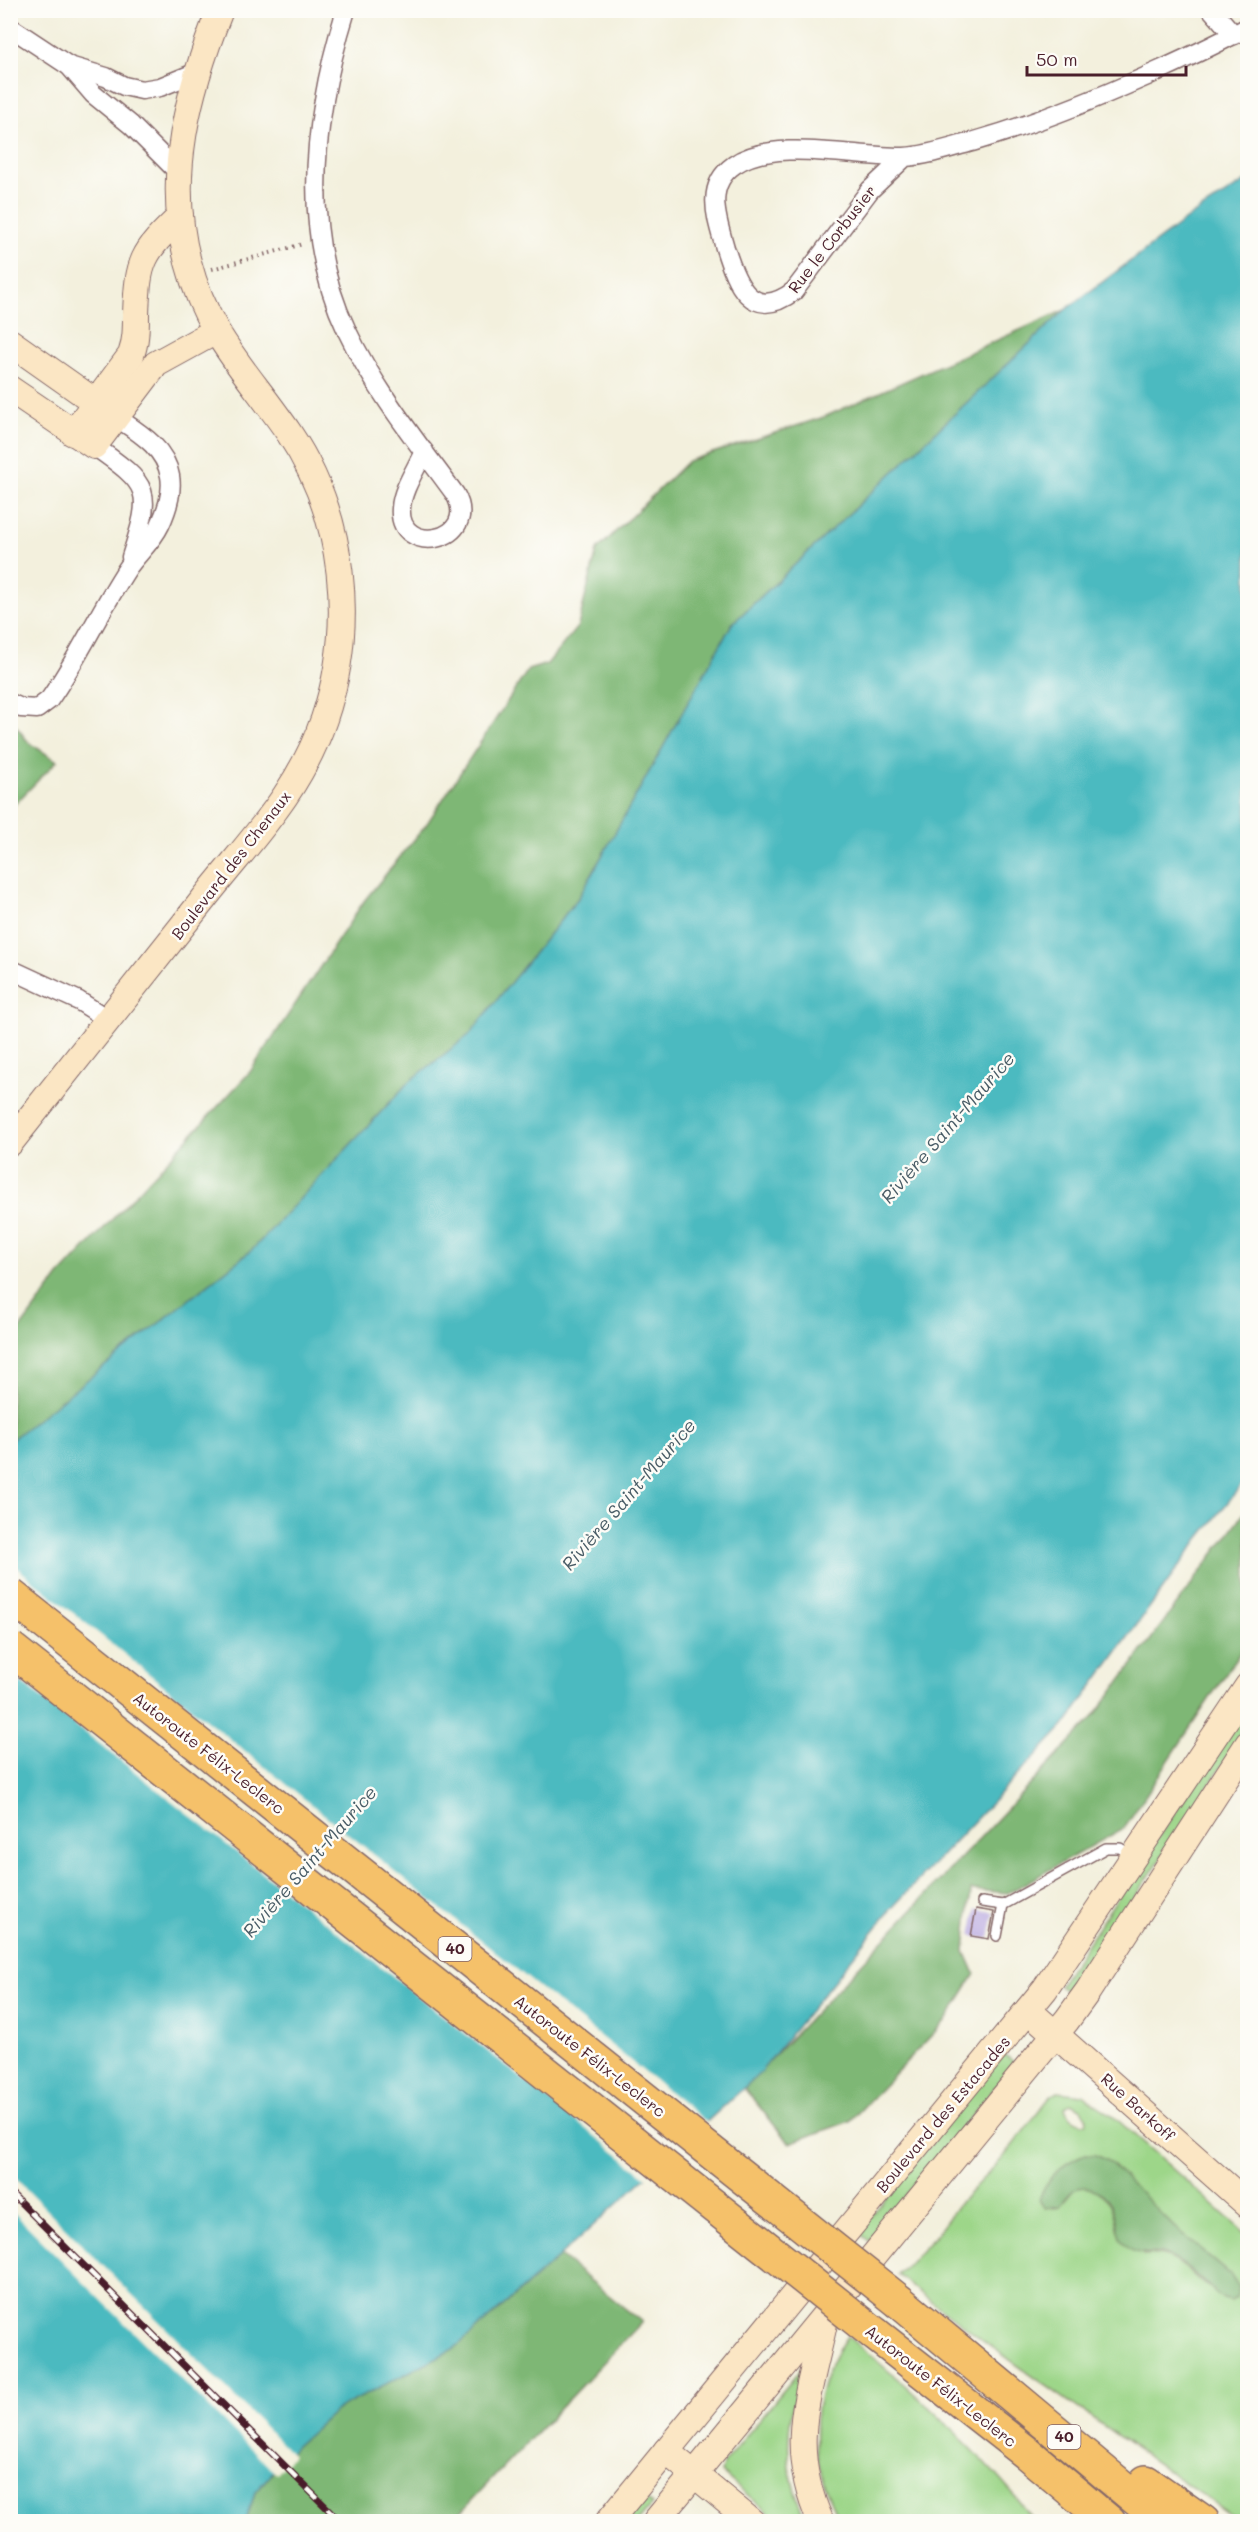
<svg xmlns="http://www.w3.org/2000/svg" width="1258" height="2532" viewBox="0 0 1258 2532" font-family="Mali,sans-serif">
	<rect width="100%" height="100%" fill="#fdfcf7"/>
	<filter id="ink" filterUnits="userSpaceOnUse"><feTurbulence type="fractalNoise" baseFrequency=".0167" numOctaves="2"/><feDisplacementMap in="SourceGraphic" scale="12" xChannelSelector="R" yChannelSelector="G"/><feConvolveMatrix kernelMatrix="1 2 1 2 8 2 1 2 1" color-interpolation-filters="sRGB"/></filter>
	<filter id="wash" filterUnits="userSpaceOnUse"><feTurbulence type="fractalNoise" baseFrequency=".008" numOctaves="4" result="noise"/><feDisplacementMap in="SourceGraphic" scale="24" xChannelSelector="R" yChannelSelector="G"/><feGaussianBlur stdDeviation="1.35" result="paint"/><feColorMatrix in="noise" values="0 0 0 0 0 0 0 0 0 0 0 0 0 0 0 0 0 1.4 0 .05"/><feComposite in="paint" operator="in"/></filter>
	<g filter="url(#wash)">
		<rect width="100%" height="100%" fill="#f3f0dd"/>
		<!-- green -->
		<g fill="#9dd689" stroke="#747a5a" stroke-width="1.5" fill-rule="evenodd">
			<polygon points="1247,1703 1247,1728 1071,1994 1059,1986"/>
			<polygon points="1004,2054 1015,2063 869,2241 858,2232"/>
			<path d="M1058,2092L1082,2095L1112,2115L1247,2235V2521H1239C1125,2439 1007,2363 898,2275L936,2235L961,2201L1002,2159L1050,2097ZM1072,2103L1082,2109L1087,2119L1086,2123C1077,2123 1066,2116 1065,2107ZM1095,2155L1173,2226L1231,2275L1208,2287C1188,2270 1171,2251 1143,2255L1117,2228L1116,2216L1111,2203L1097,2190L1082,2185L1076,2187L1060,2206L1054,2208Z"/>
			<path d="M847,2336C916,2392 980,2451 1035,2521L841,2522C806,2459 806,2397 847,2336Z"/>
			<path d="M801,2369L804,2371C784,2419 782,2474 807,2521H778L721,2472L723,2464Z"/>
			<polygon points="640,2497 652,2505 638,2521 620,2522"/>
		</g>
		<!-- forest -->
		<g fill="#7eb775" stroke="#646b50" stroke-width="1.5">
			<polygon points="1065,310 732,624 579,897 469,1035 409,1082 253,1249 11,1440 10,1342 59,1276 250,1072 364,901 426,825 528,670 547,664 578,626 597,550 688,461 824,417"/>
			<polygon points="11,723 17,727 28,742 57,761 11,808"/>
			<polygon points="1247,1509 1247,1642 1124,1828 1008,1893 971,1890 965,1951 975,1974 947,2019 850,2121 789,2143 744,2088 1092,1719"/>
			<path d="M1085,2154L1095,2155L1110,2162L1173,2226L1231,2275L1239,2287L1236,2298L1231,2301L1223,2299C1205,2284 1186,2262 1164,2255C1153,2251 1143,2256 1132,2251C1108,2238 1126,2200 1092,2189C1075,2183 1070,2193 1060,2206L1045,2208L1039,2201C1045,2177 1063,2163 1085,2154Z"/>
			<polygon points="560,2256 642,2322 452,2521 246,2522 255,2492 296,2446 336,2410 455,2348"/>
		</g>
		<!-- water -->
		<polygon fill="#4bbac0" stroke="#4a6c76" stroke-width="1.5" points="1247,180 1247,1478 1198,1540 1064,1726 892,1908 759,2074 560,2256 455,2348 336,2410 296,2446 255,2492 246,2521 11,2522 11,1440 253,1249 409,1082 469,1035 579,897 732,624 1065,310 1192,215"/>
		<!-- pier -->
		<g fill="#f3f0dd">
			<polygon points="11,1563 709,2124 649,2179 10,1673"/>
			<polygon points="11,2174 293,2455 276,2474 11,2210"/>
		</g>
		<g id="blocks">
			<!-- building -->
			<polygon fill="#b5a4e0" points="976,1909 994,1912 989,1939 971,1936"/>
		</g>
	</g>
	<g filter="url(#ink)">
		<use href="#blocks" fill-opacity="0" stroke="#856869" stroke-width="1.5"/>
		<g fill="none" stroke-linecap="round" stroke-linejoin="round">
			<defs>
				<g id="lane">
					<polyline points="982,1902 1003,1905"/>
					<polyline points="997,1936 1003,1905 1106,1848 1120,1848 1132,1855"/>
				</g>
				<g id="street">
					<path d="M346,10C314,113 299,231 347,331C375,390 417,442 455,494C482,542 397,558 401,508C402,489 417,468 424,451"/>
					<polyline points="1212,10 1234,35"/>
					<polyline points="10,27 69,66 93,94 131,125 179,173"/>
					<polyline points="69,66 106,77 124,86 142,90 160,87 197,72"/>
					<path d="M905,157L870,190L794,291C751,323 736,283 725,248C717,219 704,186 734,165C773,137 857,158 904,157C927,156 953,147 975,141C1034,124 1089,102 1145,77C1180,61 1214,46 1248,27"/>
					<path d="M94,446C151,486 153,490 131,557"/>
					<path d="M10,703L21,708L37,709L49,700C78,659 99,612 127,569C137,554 152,542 160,525C167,510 173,493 170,476C165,447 138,432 116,417"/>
					<polyline points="10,969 79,1001 109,1020"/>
				</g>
				<g id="secondary">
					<polyline points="10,342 108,411"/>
					<polyline points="10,389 94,446 156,364 216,331"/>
					<path d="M73,433L131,355C136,342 136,328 136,314C138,260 142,253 180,217"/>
					<path d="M10,1143C75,1062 139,981 203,900C250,840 299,793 324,719C356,625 345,516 289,433C249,374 207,336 188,262C165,176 188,91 220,10"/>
					<polyline points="1028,2010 1248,2205"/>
					<polyline points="666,2451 752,2522"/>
					<polyline points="608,2522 1045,1989 1248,1686"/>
					<polyline points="655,2522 1067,2020 1088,1991 1248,1744"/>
					<path d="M821,2522C786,2445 809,2396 825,2319"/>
				</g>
				<g id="highway">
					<polyline points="900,2302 1164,2522"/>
					<polyline points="875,2334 1027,2453 1109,2522"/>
					<polyline points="1146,2482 1203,2522"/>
				</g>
			</defs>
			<!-- lane casing -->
			<use href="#lane" stroke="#856869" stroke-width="12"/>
			<!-- street casing -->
			<use href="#street" stroke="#856869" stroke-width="21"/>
			<!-- secondary casing -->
			<use href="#secondary" stroke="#856869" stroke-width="28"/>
			<!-- highway casing -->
			<use href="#highway" stroke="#856869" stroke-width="36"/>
			<!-- path -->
			<polyline stroke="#856869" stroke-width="4" stroke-dasharray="1.5 4.5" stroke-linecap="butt" points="212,269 303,244"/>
			<!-- lane -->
			<use href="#lane" stroke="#fff" stroke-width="9"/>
			<!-- street -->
			<use href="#street" stroke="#fff" stroke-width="18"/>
			<!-- secondary -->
			<use href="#secondary" stroke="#fbe6c4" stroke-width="26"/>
			<!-- highway -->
			<use href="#highway" stroke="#f5c16b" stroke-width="33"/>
			<defs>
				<polyline id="rail" points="10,2192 341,2522"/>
			</defs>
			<!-- rail casing -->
			<use href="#rail" stroke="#4a1f2b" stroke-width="7"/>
			<!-- rail -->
			<use href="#rail" stroke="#fdfcf7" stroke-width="4.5" stroke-dasharray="14" stroke-linecap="butt"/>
			<defs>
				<g id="highway-bridge">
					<polyline points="10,1595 900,2302"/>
					<polyline points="10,1648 875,2334"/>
				</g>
			</defs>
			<!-- highway-bridge casing -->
			<use href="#highway-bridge" stroke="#856869" stroke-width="36" stroke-linecap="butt"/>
			<!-- highway-bridge -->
			<use href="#highway-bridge" stroke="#f5c16b" stroke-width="33"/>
		</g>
	</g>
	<g text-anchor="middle" stroke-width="5" stroke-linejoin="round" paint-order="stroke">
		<!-- shield labels -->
		<g fill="#fdfcf7" stroke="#806168" stroke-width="1.5">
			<rect x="438.5" y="1937" width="33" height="24" rx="4.5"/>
			<rect x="1047.5" y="2425" width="33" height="24" rx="4.5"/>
		</g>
		<g font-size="15" font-weight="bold" fill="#4a1f2b">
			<text x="455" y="1954">40</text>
			<text x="1064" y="2442">40</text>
		</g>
		<!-- street labels -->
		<g font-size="16" fill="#4a1f2b" stroke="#fdfcf7">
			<text transform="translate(832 239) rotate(-52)" y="6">Rue le Corbusier</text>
			<text transform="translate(231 865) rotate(-52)" y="6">Boulevard des Chenaux</text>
			<text transform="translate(209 1753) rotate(38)" y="6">Autoroute Félix-Leclerc</text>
			<text transform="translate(590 2056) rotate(38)" y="6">Autoroute Félix-Leclerc</text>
			<text transform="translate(1138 2107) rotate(42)" y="6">Rue Barkoff</text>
			<text transform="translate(943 2114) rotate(-50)" y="6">Boulevard des Estacades</text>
			<text transform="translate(941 2386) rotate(38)" y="6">Autoroute Félix-Leclerc</text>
		</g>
		<!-- water labels -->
		<g font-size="18" font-style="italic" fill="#4a5d67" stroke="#fdfcf7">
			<text transform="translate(948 1128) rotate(-49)" y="6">Rivière Saint-Maurice</text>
			<text transform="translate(629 1495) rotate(-49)" y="6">Rivière Saint-Maurice</text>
			<text transform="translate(310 1862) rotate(-49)" y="6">Rivière Saint-Maurice</text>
		</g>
	</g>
	<!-- margin -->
	<rect width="1258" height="2532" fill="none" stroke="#fdfcf7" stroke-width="36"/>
	<!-- scale -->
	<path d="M1027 66v9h159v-9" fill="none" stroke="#4a1f2b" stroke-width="3"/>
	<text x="1036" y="66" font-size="18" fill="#4a1f2b" stroke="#fdfcf7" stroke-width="4.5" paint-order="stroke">50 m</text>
</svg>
